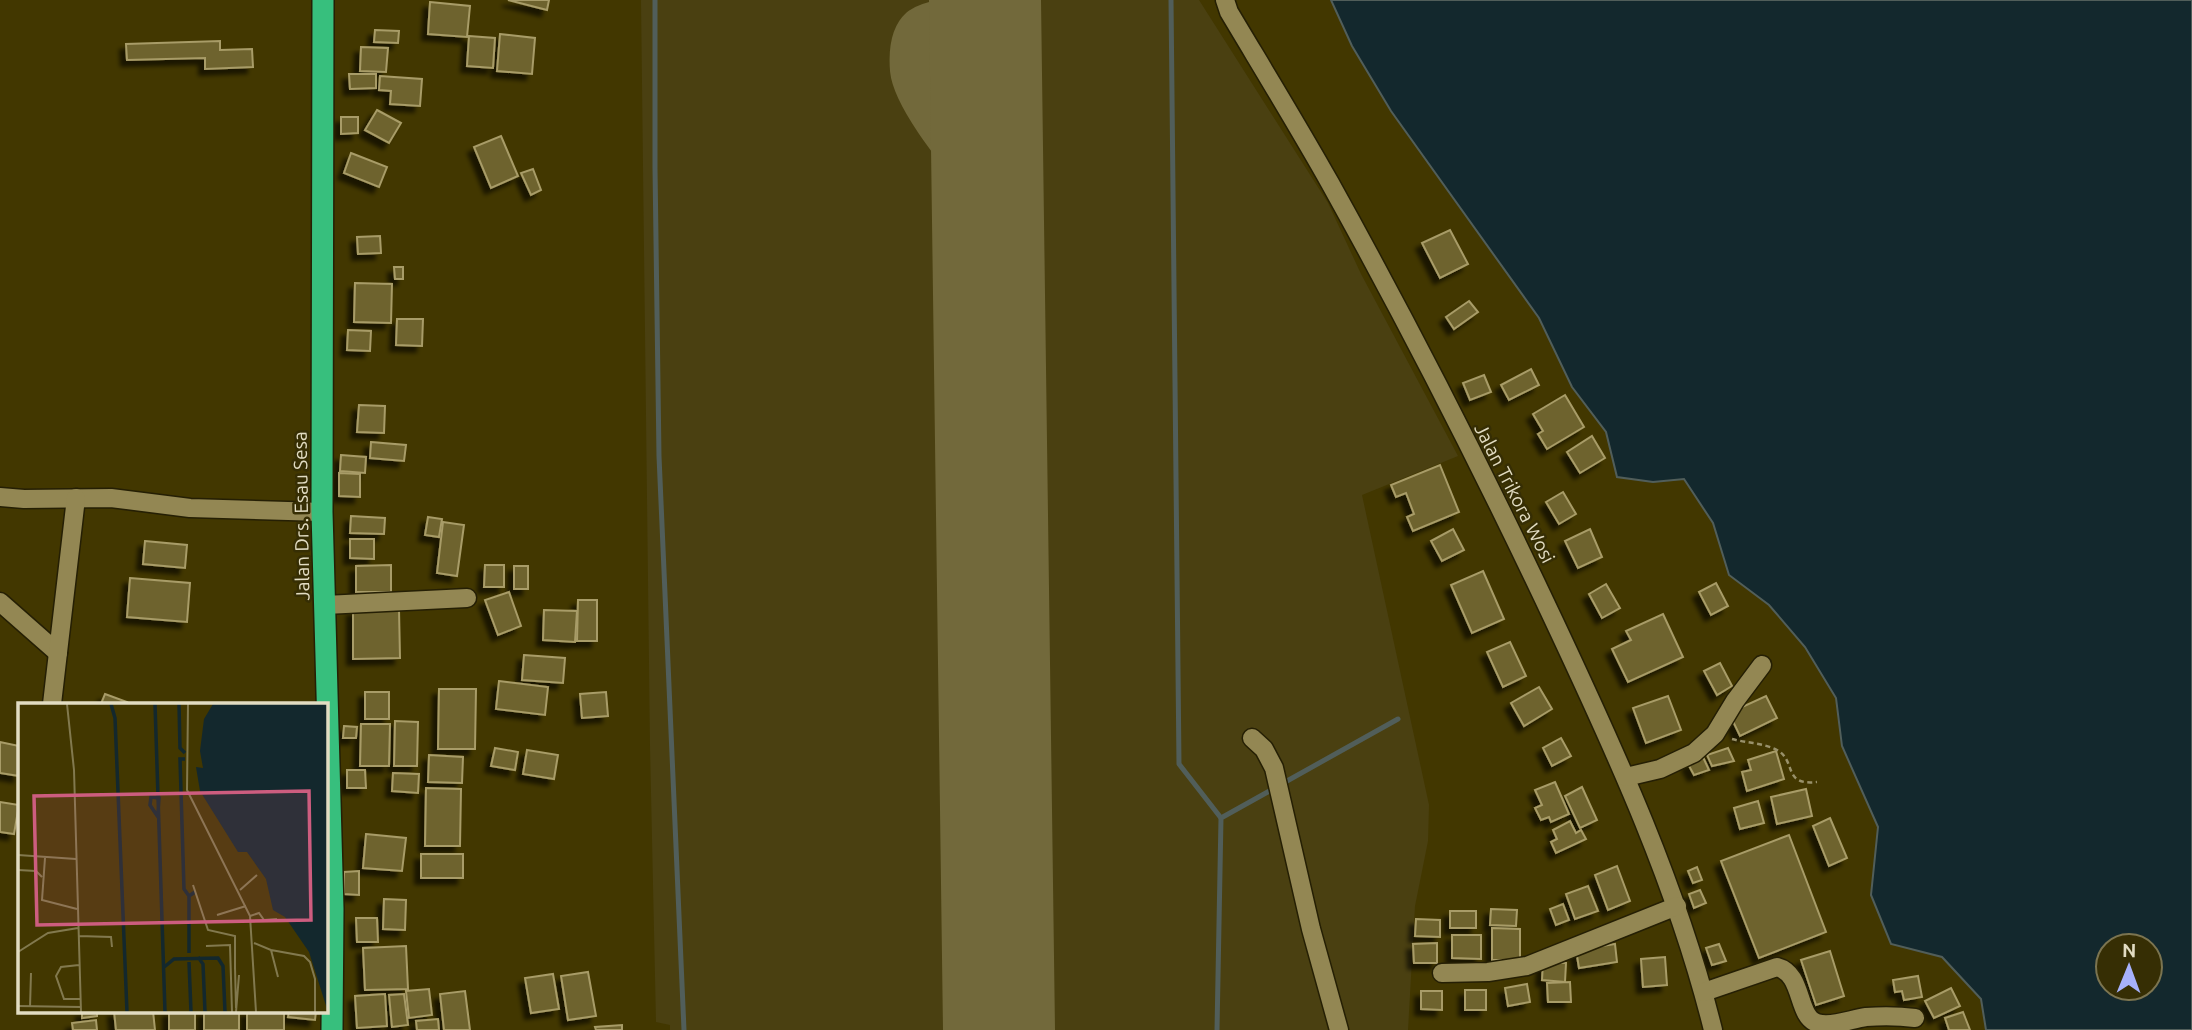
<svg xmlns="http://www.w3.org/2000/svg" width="2192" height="1030" viewBox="0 0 2192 1030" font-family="Ubuntu,sans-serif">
	<defs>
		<filter id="shadow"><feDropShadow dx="-6" dy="6" stdDeviation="2" flood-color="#0009"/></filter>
	</defs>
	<rect width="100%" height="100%" fill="#423700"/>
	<!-- built -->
	<polygon fill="#4a4011" points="641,0 1199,0 1328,203 1361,274 1458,456 1362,495 1429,805 1428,841 1415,906 1408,1030 670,1030 670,1025 656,1022 650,746"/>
	<!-- water -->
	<path fill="#13282d" stroke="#515e5a" stroke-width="2" fill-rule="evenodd" d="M1331,0H2192V1030H1986L1981,999L1942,957L1891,944L1871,895L1878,827L1842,746L1836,698L1805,647L1769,605L1729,575L1713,523L1684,479L1653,482L1617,477L1606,432L1572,387L1539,318L1391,111L1352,46ZM2108,946H2150V988H2108Z"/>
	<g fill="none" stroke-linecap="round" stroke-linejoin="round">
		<!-- stream -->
		<g stroke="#515e5a" stroke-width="5">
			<polyline points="655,0 655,168 659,456 684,1030"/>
			<polyline points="1171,0 1179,764 1221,818"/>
			<polyline points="1287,781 1398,719"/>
			<polyline points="1217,1030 1221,818 1273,789"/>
		</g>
		<!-- taxiway -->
		<path stroke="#72693b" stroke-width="44" d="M987,155C991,128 1005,54 993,32C981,10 961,17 941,22C935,23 927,25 921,29C911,38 911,58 912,70C915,100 967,161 987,187"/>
		<!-- runway -->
		<polyline stroke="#72693b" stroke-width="112" points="985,0 999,1030"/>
	</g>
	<!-- building -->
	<g fill="#6e632f" stroke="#a89c67" stroke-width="2" filter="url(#shadow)">
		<polygon points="508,0 549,0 547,10"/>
		<polygon points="430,2 470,6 467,37 428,34"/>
		<polygon points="375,30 399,31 398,43 374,42"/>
		<polygon points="500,34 535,38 532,74 497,71"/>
		<polygon points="469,36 495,38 493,68 467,66"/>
		<polygon points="220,41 220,50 252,49 253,67 205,69 205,58 127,60 126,44"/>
		<polygon points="361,47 388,48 386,72 360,71"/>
		<polygon points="349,74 376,74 376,88 350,89"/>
		<polygon points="380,76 422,79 420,106 390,104 391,91 379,90"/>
		<polygon points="377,110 401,123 389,143 365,130"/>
		<polygon points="341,117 358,117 358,133 341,134"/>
		<polygon points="501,136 518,176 491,188 474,147"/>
		<polygon points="351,153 387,167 379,187 344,173"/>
		<polygon points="533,169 541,190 531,195 521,173"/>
		<polygon points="1450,230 1468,264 1440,278 1422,243"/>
		<polygon points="380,236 381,253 358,254 357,237"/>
		<polygon points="394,267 403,267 403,279 395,279"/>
		<polygon points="355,283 392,284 391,323 354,322"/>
		<polygon points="1469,301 1478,312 1454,329 1446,317"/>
		<polygon points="397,319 423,319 422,346 396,345"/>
		<polygon points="348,330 371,331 370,351 347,350"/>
		<polygon points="1531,369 1539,385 1509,400 1501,385"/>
		<polygon points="1484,375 1491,392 1470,400 1463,383"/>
		<polygon points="1565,395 1584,427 1547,449 1538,434 1543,431 1533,414"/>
		<polygon points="359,405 385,406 384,433 357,432"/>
		<polygon points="1592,436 1605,458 1580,473 1567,452"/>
		<polygon points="371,442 406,445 404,461 370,458"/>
		<polygon points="341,455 366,457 365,473 340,471"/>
		<polygon points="1440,465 1459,512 1413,531 1407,517 1414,514 1406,493 1396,497 1391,485"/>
		<polygon points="339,473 360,474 360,497 339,496"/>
		<polygon points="1563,492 1576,514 1559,524 1546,502"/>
		<polygon points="351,516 385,518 384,534 350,533"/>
		<polygon points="428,517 442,519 439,537 425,535"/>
		<polygon points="443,522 464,525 457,576 437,573"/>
		<polygon points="1453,529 1464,550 1442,561 1431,541"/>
		<polygon points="1590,529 1602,557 1578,568 1565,541"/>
		<polygon points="350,539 374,539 374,559 350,558"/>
		<polygon points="145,541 187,545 185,568 143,564"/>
		<polygon points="391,565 391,592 356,592 356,566"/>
		<polygon points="485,565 504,565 504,587 484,587"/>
		<rect x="514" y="566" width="14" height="23"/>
		<polygon points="1483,571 1504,619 1472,633 1451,585"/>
		<polygon points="130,578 190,583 187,622 127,617"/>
		<polygon points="1716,583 1728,606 1711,615 1699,592"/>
		<polygon points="1606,584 1620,608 1602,618 1589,594"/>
		<polygon points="509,592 521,626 498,635 485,600"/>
		<polygon points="578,600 597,600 597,641 577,641"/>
		<polygon points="399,609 400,658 353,659 353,610"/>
		<polygon points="544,610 577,611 575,642 543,640"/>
		<polygon points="1663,614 1683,657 1628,682 1612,649 1631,640 1626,631"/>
		<polygon points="1510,642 1526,676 1503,687 1487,652"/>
		<polygon points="524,655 565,658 563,683 522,680"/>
		<polygon points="1720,663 1732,686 1717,695 1704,671"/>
		<polygon points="499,681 548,687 545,715 496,709"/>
		<polygon points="1539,687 1552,709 1524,726 1511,703"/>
		<polygon points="439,689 476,689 475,749 438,749"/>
		<rect x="365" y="692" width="24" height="27"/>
		<polygon points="606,692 608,716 582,718 580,694"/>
		<polygon points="105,694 127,702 126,704 101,704"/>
		<polygon points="1668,696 1681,730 1646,743 1633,708"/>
		<polygon points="1766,696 1777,718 1740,736 1729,713"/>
		<polygon points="395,721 418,722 417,766 394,766"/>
		<polygon points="361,724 390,724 389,766 360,766"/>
		<polygon points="344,726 357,727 356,738 343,738"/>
		<polygon points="1561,738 1571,756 1552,766 1543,748"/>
		<polygon points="0,742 19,746 19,776 0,773"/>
		<polygon points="495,748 518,752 515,770 491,766"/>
		<polygon points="1728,748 1734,761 1712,766 1707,755"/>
		<polygon points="527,750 558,755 554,779 523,774"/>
		<polygon points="1776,751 1784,779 1747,791 1742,772 1751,770 1748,760"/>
		<polygon points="429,755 463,757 462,783 428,782"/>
		<polygon points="1703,757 1709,770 1694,775 1688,764"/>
		<polygon points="347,770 365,770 366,788 347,788"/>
		<polygon points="393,773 419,774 418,793 392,791"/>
		<polygon points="1555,782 1569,814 1551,822 1549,817 1541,820 1535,808 1542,805 1535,790"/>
		<polygon points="1582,787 1597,820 1580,828 1565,796"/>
		<polygon points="426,788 461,789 460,846 425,846"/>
		<polygon points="1806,789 1812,816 1777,824 1771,797"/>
		<polygon points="1758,801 1764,823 1740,829 1734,808"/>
		<polygon points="0,802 19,805 14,834 0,832"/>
		<polygon points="1830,818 1847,858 1829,866 1813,826"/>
		<polygon points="1570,821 1576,833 1581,830 1586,839 1556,853 1551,842 1557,839 1553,830"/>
		<polygon points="366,834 406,838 402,871 363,868"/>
		<polygon points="1789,835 1826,932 1759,958 1721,861"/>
		<rect x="421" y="854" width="42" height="24"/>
		<polygon points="1617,866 1630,901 1608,910 1595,875"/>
		<polygon points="1697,867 1702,880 1693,883 1688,871"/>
		<polygon points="359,871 359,895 344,894 344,872"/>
		<polygon points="1588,886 1598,911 1575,919 1566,894"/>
		<polygon points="1700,890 1706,903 1694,908 1689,894"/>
		<polygon points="384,899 406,900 405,930 383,929"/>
		<polygon points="1563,904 1569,920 1556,925 1550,909"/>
		<polygon points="1491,909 1517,910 1516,926 1490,925"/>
		<rect x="1450" y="911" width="26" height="17"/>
		<polygon points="356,918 377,918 378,942 357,942"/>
		<polygon points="1416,919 1440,920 1440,937 1415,936"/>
		<polygon points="1492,928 1520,929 1520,960 1492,960"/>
		<polygon points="1452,935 1481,935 1481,959 1452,958"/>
		<polygon points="1437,943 1437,963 1414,963 1413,944"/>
		<polygon points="1615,944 1617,962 1579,968 1576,950"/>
		<polygon points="1719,944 1726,961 1712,965 1706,948"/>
		<polygon points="406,946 408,989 365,990 363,948"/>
		<polygon points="1830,951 1844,996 1816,1005 1801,960"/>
		<polygon points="1665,957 1667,985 1643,987 1641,959"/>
		<polygon points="1543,962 1566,963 1565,982 1542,980"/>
		<polygon points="588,972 596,1016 568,1020 561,976"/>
		<polygon points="553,974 559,1009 531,1013 525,978"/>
		<polygon points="1918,976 1922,997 1904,1000 1902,991 1895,992 1893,980"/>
		<polygon points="1570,982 1571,1002 1548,1002 1547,983"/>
		<polygon points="1527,984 1530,1002 1508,1006 1505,988"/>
		<polygon points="1951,988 1960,1006 1934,1018 1925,1001"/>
		<polygon points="429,989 432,1015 409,1018 406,991"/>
		<rect x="1465" y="990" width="21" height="20"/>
		<polygon points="465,991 470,1030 444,1030 440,994"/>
		<polygon points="1421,991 1442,991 1442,1010 1421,1009"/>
		<polygon points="385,994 387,1026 357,1028 355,996"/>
		<polygon points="404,994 408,1025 392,1027 389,995"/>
		<polygon points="82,1011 97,1011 97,1016 82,1018"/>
		<polygon points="114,1011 153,1011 155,1030 116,1030"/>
		<rect x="169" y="1011" width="26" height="19"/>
		<rect x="204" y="1011" width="35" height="19"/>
		<rect x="247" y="1011" width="37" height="19"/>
		<polygon points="289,1011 316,1011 315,1020 288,1017"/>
		<polygon points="1963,1012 1970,1030 1949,1030 1945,1018"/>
		<polygon points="438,1019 439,1030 417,1030 416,1021"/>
		<polygon points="96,1020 97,1030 73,1030 72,1023"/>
		<polygon points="622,1025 622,1030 596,1030 595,1027"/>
	</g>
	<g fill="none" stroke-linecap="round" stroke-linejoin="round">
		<defs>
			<g id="minor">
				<path d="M1225,0L1229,12C1263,69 1298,126 1330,183C1410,327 1485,474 1555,623C1617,755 1678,888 1713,1030"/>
				<polyline points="0,497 24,499 111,498 190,508 322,512"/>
				<polyline points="0,602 58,653"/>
				<polyline points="325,605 467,598"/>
				<polyline points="52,704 76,498"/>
				<polyline points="1252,738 1264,749 1274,768 1311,929 1339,1030"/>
				<polyline points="1626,777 1660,769 1694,753 1715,734 1735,701 1762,665"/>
				<polyline points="1442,973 1488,972 1527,966 1677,906"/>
				<path d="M1704,992L1777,967C1804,974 1796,1016 1817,1023C1831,1028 1851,1019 1866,1017C1882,1016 1899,1016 1915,1018"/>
			</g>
			<polyline id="highway" points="323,0 322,512 333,909 332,1030"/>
		</defs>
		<!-- minor casing -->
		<use href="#minor" stroke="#251f04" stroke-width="21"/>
		<!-- highway casing -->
		<use href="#highway" stroke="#251f04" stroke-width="24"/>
		<!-- path -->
		<path stroke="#99916a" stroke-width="2.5" stroke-dasharray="5 3.5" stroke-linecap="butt" d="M1732,739C1746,743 1764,743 1777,750C1797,761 1782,786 1817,782"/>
		<!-- minor -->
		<use href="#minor" stroke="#938753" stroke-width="18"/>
		<!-- highway -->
		<use href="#highway" stroke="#37bf7d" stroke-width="21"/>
	</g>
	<g text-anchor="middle" stroke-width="5" stroke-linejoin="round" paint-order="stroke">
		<!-- street labels -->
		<g font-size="19" fill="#e2dcc2" stroke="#362e04">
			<text transform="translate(1515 493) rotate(63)" y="7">Jalan Trikora Wosi</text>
			<text transform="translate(301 516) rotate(-91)" y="7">Jalan Drs. Esau Sesa</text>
		</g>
	</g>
	<!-- overview -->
	<g transform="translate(18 703)">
		<rect width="310" height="310" fill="#423700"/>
		<path d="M195,1H310V309L291,249L267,214L255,207L248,176L229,149H220L182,88L178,64L185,65L182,48L186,16Z" fill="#13282d"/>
		<path fill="none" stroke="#13282d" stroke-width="3.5" d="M93,1L97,15L109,309M137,1L147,309M161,1L162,45L167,50M167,56H162L166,186L171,193M140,110L141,95L133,94L132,102L140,114M171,250V193L177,189M180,254L185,261L187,309M171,259L173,309M145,265L156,256L200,255L205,263L207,309"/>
		<path fill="none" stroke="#82794e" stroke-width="2" d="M49,1L56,67L63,309M170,1L169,87L232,213L238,309M0,152L58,156M27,155L24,197L59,206M0,167L18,168L24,174M175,182L190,227L217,233V266M222,187L239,172M199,212L228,203M232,213L241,210L246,217L259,216M61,233L93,234L94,244M236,240L253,247L260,274M188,243L212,242L214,309M253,247L286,253L292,259L297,276V309M0,249L30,230L60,225M61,262L43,264L38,273L46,296H62M217,264L218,305M0,303L63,304M12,304L13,270M218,309L221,272"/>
		<path fill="#cd5d7f" fill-opacity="0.15" stroke="#cd5d7f" stroke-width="3.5" d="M291,88L293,217L19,222L16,93Z"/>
		<rect width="310" height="310" fill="none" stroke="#e2dcc2" stroke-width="3.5"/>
	</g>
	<!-- north arrow -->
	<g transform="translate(2129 967) rotate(1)"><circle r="33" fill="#362e04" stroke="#7b7450" stroke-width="2"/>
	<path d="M0-5L12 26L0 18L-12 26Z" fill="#a6b1fc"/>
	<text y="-10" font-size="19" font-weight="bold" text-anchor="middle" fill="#e2dcc2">N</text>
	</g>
</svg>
